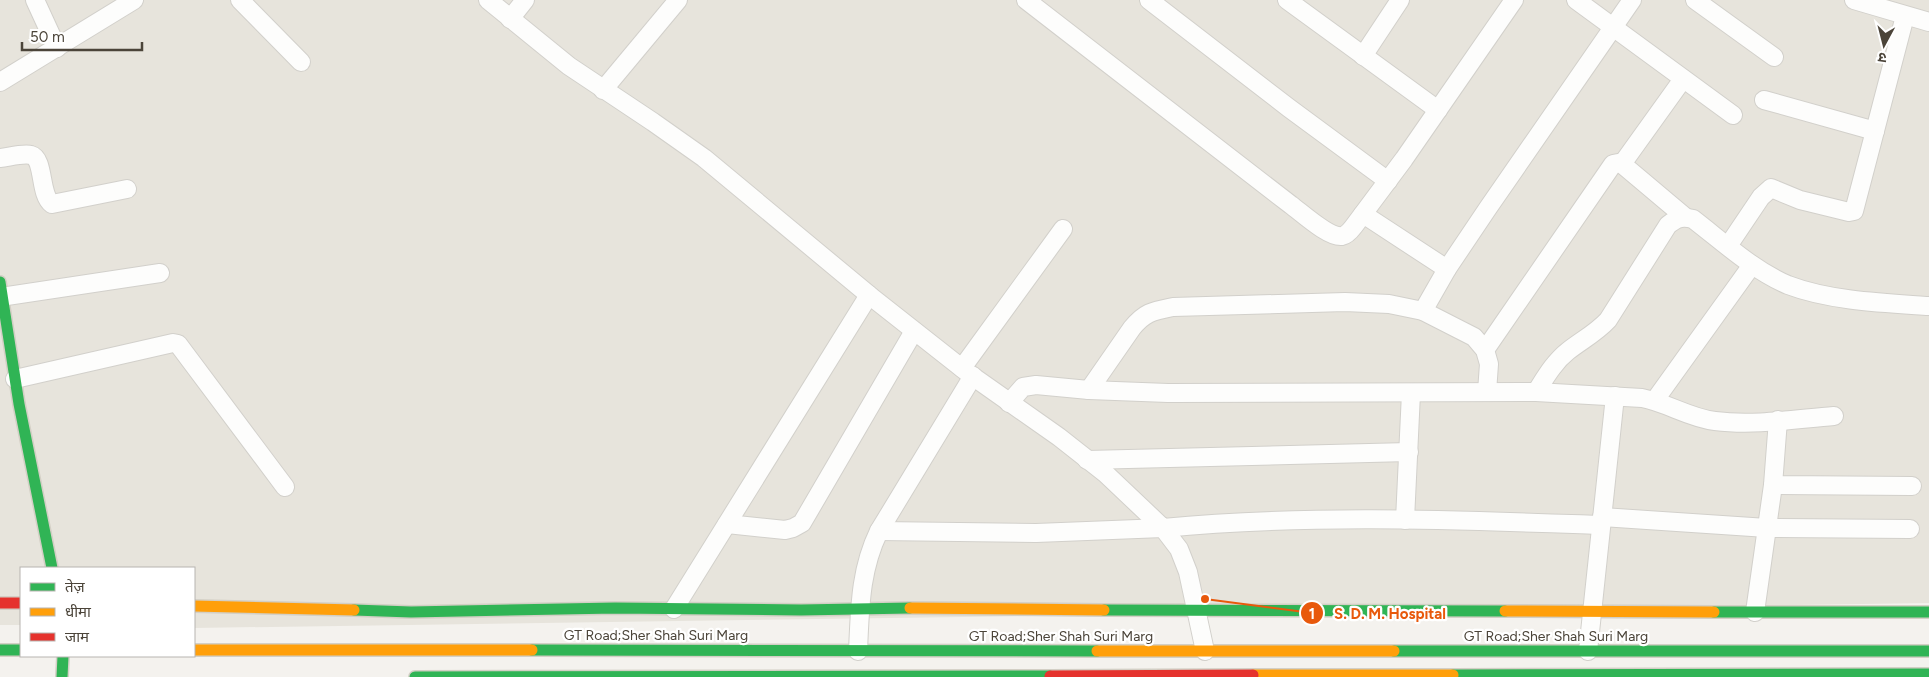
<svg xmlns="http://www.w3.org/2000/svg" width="1929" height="677" viewBox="0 0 1929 677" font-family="Figtree,'Noto Sans Devanagari',sans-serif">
	<rect width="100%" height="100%" fill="#f4f2ee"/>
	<!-- residential -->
	<polygon fill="#e7e4dc" points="0,0 1929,0 1929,603 194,628 194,568 21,568 21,625 0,625"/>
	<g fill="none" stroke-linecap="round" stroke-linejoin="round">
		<defs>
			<g id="street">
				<polyline points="35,0 57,48"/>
				<polyline points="240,0 301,62"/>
				<path d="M488,0L569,66L653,122L704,158L869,295L968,373L1059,437L1106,474L1163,528C1308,514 1455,520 1601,525"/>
				<path d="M1026,0L1291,205C1302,213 1329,238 1342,236C1347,235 1351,230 1354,226L1404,159L1514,0"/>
				<polyline points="1149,0 1289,108 1388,181"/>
				<polyline points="1287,0 1438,110"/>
				<polyline points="1576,0 1733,115"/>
				<polyline points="1695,0 1774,57"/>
				<polyline points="1854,0 1929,22"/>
				<polyline points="510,19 525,0"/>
				<polyline points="1363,56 1400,0"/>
				<polyline points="0,82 134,0"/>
				<polyline points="603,90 678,0"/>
				<polyline points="1764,100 1875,131"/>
				<path d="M0,158C9,157 23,153 31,155C45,159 39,195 52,204L127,189"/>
				<polyline points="1622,164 1683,79"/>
				<polyline points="1363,214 1447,269"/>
				<polyline points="1728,246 1761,197 1771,188 1800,200 1849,212 1854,211 1905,16"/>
				<polyline points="0,297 160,273"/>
				<polyline points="1423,311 1447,269 1488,208 1632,0"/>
				<polyline points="1485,350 1613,164 1618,163 1622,164 1685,217"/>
				<polyline points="962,368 1063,229"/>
				<polyline points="15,379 173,343 178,344 285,487"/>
				<path d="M1089,390L1132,328C1145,312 1153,311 1173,307L1345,302L1389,304L1423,311L1474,337L1485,350L1489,364L1487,392"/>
				<path d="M1536,392C1545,378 1554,362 1568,351C1582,340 1596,333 1608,320L1668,225C1677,218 1682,216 1693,219C1723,242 1753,270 1788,285C1830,301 1884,303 1929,306"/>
				<polyline points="1655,400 1752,265"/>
				<path d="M1009,403L1023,387L1036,385L1089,390L1168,393L1536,392L1642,398C1668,403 1689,418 1715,421C1754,426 1796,419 1834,416"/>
				<polyline points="1778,420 1773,485 1912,486"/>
				<polyline points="1087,460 1409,452"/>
				<polyline points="1602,517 1767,528 1910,529"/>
				<polyline points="1405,520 1411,393"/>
				<polyline points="727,524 785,530 793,528 802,523 914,331"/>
				<polyline points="879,531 1036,533 1163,528 1179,549 1188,572 1205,651"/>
				<polyline points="674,609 869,295"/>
				<polyline points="1755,612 1773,485"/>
				<path d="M858,651C860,608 860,570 879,531L973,376"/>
				<polyline points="1588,651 1615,396"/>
			</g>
			<g id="fast">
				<polyline points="0,282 19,404 52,568"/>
				<polyline points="354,610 411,612 615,608 801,610 910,608"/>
				<polyline points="1104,610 1505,611"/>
				<polyline points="1714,612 1929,612"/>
				<polyline points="0,650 21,650"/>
				<polyline points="532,650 1097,651"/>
				<polyline points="1394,651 1929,651"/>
				<polyline points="1453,675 1929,674"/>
				<polyline points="62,677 63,656"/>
				<polyline points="415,677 1050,676"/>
			</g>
			<g id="slow">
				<polyline points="194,606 354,610"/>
				<polyline points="910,608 1104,610"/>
				<polyline points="1505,611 1714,612"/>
				<polyline points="194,650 532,650"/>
				<polyline points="1097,651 1394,651"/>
				<polyline points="1253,675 1453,675"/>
			</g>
			<g id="jam">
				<polyline points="0,603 21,603"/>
				<polyline points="1050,676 1253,675"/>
			</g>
		</defs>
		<!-- street casing -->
		<use href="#street" stroke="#d2d0cb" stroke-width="20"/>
		<!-- fast casing -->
		<use href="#fast" stroke="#d3cfc5" stroke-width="14"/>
		<!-- slow casing -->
		<use href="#slow" stroke="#d3cfc5" stroke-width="14"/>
		<!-- jam casing -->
		<use href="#jam" stroke="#d3cfc5" stroke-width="14"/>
		<!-- street -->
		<use href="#street" stroke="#fdfdfc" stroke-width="18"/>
		<!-- fast -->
		<use href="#fast" stroke="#30b455" stroke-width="11"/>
		<!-- slow -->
		<use href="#slow" stroke="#ff9f0a" stroke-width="11"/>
		<!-- jam -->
		<use href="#jam" stroke="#e5322d" stroke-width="11"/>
	</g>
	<g text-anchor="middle" stroke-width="4.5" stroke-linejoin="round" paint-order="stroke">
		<!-- street labels -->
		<g font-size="14" fill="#4b4439" stroke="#fff">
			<text x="656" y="640">GT Road;Sher Shah Suri Marg</text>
			<text x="1061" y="641">GT Road;Sher Shah Suri Marg</text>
			<text x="1556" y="641">GT Road;Sher Shah Suri Marg</text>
		</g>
	</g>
	<!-- callouts -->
	<path fill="none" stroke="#e8590c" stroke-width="2" d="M1205 599L1312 613"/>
	<g fill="#e8590c" stroke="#fff" stroke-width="2">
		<circle cx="1205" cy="599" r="5"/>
		<circle cx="1312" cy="613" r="12"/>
	</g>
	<g font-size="15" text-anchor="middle" font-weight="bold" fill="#fff">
		<text x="1312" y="619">1</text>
	</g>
	<g font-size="15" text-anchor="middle" font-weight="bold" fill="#e8590c" stroke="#fff" stroke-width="4.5" stroke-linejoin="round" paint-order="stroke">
		<text x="1390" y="619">S. D. M. Hospital</text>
	</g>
	<!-- legend -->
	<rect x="20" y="567" width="175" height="90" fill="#ffffff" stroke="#b7b4b0"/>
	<rect x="30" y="583" width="25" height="8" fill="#30b455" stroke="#b7b4b0"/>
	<text x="65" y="592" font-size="15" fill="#4b4439">तेज़</text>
	<rect x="30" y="608" width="25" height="8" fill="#ff9f0a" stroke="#b7b4b0"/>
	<text x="65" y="617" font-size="15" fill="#4b4439">धीमा</text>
	<rect x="30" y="633" width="25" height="8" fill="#e5322d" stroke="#b7b4b0"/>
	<text x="65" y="642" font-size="15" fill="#4b4439">जाम</text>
	<!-- north arrow -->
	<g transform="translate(1884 45) rotate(187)" stroke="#ffffff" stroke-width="4" paint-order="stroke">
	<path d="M0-4L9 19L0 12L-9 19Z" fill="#4b4439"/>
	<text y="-8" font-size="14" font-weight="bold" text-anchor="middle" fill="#4b4439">उ</text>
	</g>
	<!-- scale -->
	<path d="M22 42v8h120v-8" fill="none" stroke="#4b4439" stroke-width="2.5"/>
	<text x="30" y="42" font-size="15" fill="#4b4439" stroke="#ffffff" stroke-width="4" paint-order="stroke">50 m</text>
</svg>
